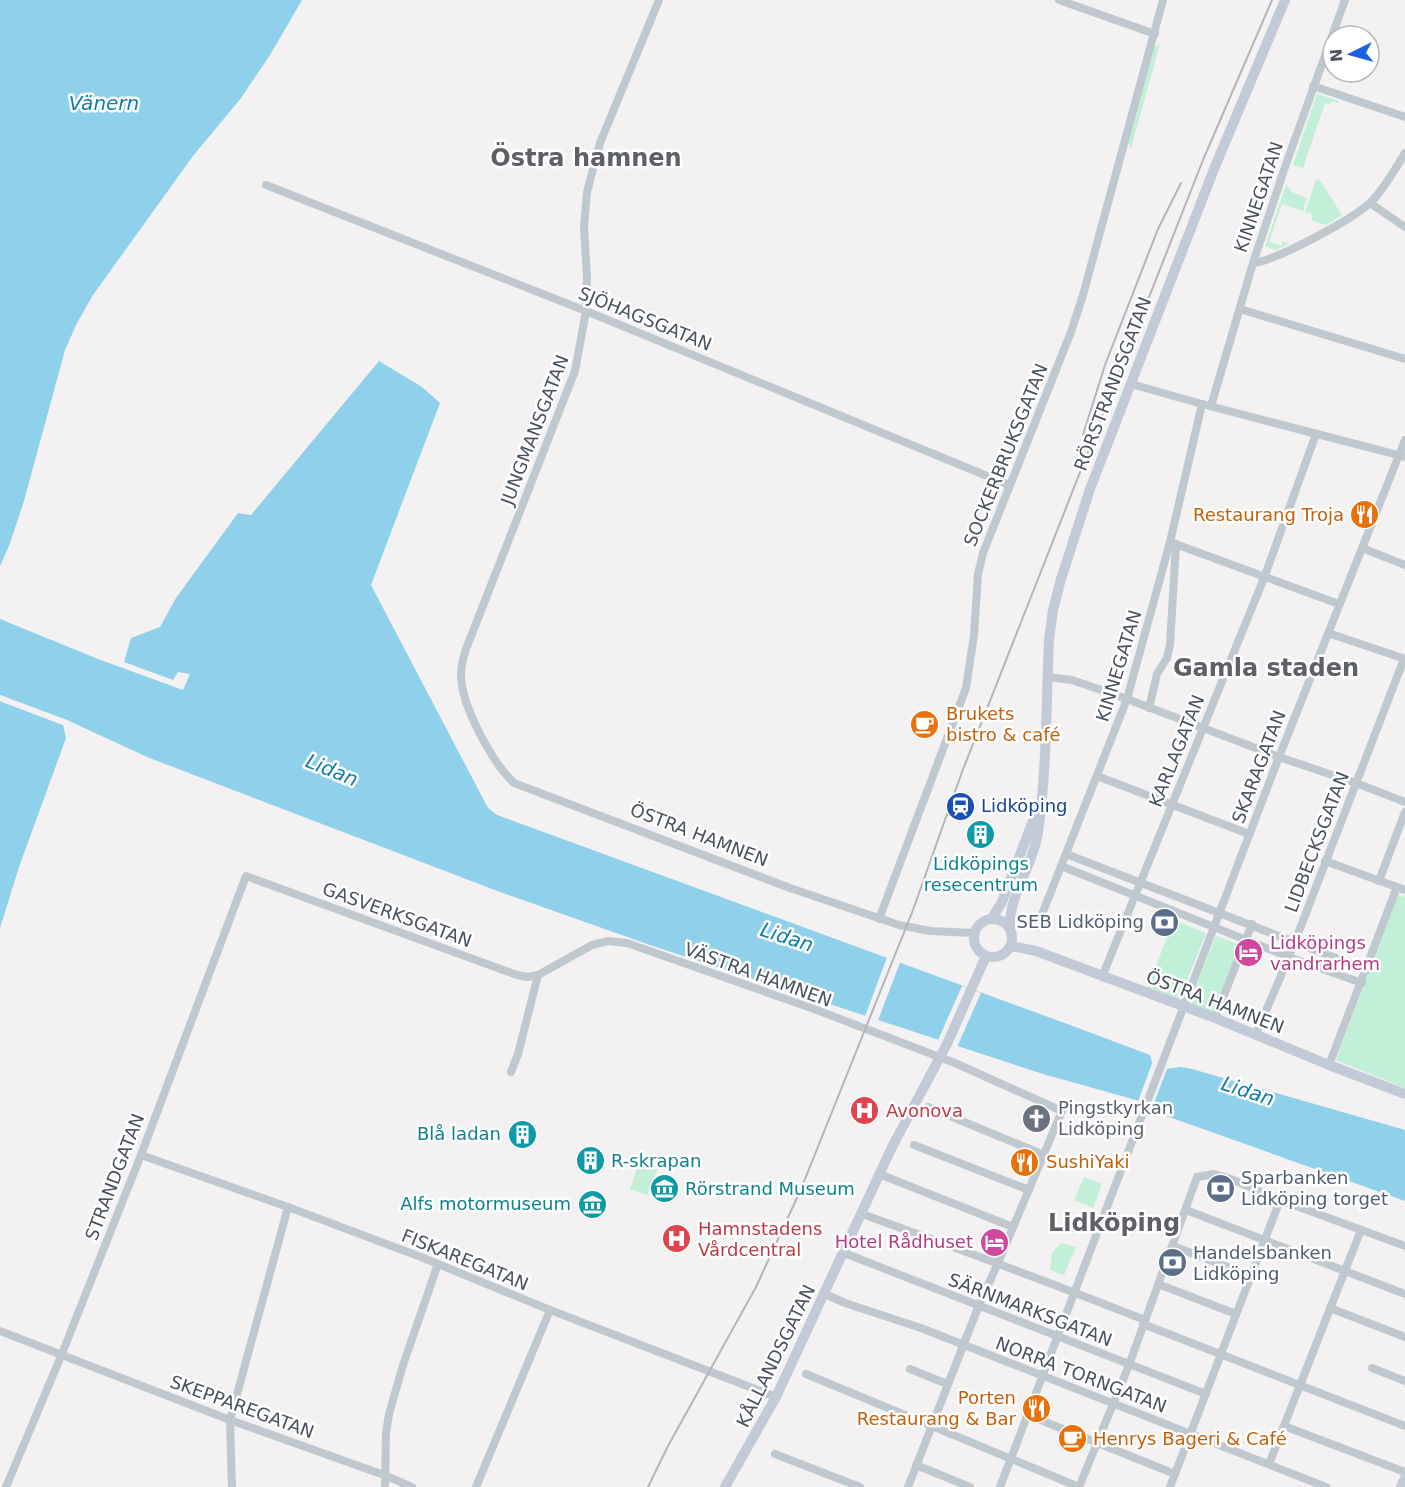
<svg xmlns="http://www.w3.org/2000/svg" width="1405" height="1487" viewBox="0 0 1405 1487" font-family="'DejaVu Sans',sans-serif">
	<rect width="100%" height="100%" fill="#f3f1f1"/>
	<!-- green -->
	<g fill="#c1efd7">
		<polygon points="1160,44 1131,148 1130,148 1128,142 1154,47"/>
		<polygon points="1317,94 1339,101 1339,103 1331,101 1330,105 1325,103 1303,168 1293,165"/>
		<polygon points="1319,179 1342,215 1326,225 1311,220 1313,214 1305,212 1316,180"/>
		<polygon points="1286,185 1292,192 1307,198 1303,211 1282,204 1269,242 1281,246 1283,241 1289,244 1275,250 1265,246"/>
		<polygon points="1398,895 1405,897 1405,1088 1336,1060"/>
		<polygon points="1174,920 1206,933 1178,1003 1146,991"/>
		<polygon points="1216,936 1240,945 1211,1016 1188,1007"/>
		<polygon points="639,1163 657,1170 647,1195 630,1189"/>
		<polygon points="1084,1177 1102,1184 1093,1208 1074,1200"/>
		<polygon points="1061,1243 1076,1247 1064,1275 1050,1270 1052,1253"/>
	</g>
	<!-- water -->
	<g fill="#8fd0eb">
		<polygon points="0,0 302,0 270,55 241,98 193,156 93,295 77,323 65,350 24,501 9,546 0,566"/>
		<polygon points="379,361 422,387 440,403 371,585 488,808 497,815 1070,1025 1150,1055 1152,1062 1166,1069 1181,1067 1192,1069 1405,1130 1405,1201 1158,1113 1152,1108 1136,1100 1043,1074 939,1040 650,945 500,892 147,757 67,720 0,695 0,619 98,659 183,690 190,674 178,672 173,680 124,662 131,638 160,627 176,598 238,513 251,515"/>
		<polygon points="0,701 63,725 66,738 19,867 0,928"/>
	</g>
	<!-- pier -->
	<g fill="#f3f1f1">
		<polygon points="0,695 66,720 65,723 27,708 64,723 63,725 0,701"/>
		<polygon points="888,955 901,960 877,1023 864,1019"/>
		<polygon points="962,986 981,993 957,1047 938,1040"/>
		<polygon points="1153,1061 1168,1067 1151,1110 1137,1104"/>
	</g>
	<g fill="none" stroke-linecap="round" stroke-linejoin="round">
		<!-- street -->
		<g stroke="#bfc7cf" stroke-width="8">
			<path d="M659,0L600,143L587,192L584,227L587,278L586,311L575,371L466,649C463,658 461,667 461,676C462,707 492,762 514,783L790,888L899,925L930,931L974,933"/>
			<polyline points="1059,0 1155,34"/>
			<polyline points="1313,86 1405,117"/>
			<polyline points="266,185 586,311 1009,485"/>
			<polyline points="1370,203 1405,227"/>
			<path d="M1253,263C1276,261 1353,219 1371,202C1385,188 1395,169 1405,153"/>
			<polyline points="1240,309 1405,359"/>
			<polyline points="1131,384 1202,404 1405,457"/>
			<polyline points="1211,406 1253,263 1286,164 1345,0"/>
			<polyline points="1170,542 1339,604"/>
			<polyline points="1362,548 1405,565"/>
			<polyline points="1328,633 1405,659"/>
			<polyline points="1047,677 1072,680 1127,699 1279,757 1356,783 1405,802"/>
			<polyline points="1149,708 1157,674 1167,658 1170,645 1176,544"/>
			<polyline points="1097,776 1249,834"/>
			<polyline points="1066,854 1367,970"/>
			<polyline points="1325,861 1405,890"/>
			<polyline points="1061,866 1289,957 1362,983"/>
			<polyline points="1379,881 1405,812"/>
			<polyline points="879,919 966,688 974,635 978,574 983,553 1071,332 1083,295 1163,0"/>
			<polyline points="1037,927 1127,699 1170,542 1202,404"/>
			<polyline points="1102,977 1264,578 1316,434"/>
			<polyline points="1215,1018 1252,924"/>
			<polyline points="1256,1034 1289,957 1404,659"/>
			<polyline points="1329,1065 1397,887"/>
			<polyline points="511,1072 518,1054 538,975 592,945 608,941 627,943 814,1009 955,1063 1062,1111 998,1263 979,1305 908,1487"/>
			<polyline points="928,1107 1044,1155"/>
			<polyline points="914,1145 1029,1190"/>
			<polyline points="141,1155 288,1207 421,1257 550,1310 776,1397"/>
			<polyline points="879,1174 1013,1227"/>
			<polyline points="1186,1210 1405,1294"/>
			<path d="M862,1214C957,1248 1051,1283 1145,1320"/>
			<polyline points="1173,1246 1251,1276"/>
			<polyline points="844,1253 1206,1394"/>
			<polyline points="1158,1284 1236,1314"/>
			<polyline points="825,1294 845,1303 921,1328 1326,1487"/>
			<polyline points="1330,1308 1405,1337"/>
			<polyline points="1143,1324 1405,1426"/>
			<polyline points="0,1331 230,1420 384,1475 412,1487"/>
			<polyline points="1372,1368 1405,1381"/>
			<polyline points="910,1369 947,1384"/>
			<polyline points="806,1374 1079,1487 1129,1365 1197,1177 1214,1174 1231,1179 1280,1200 1405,1246"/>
			<polyline points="1028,1415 1175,1474"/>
			<polyline points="1284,1426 1405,1472"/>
			<polyline points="775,1454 860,1487"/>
			<polyline points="1269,1464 1361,1230"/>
			<polyline points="916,1465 970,1487"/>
			<polyline points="6,1487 61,1356 141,1155 246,876 517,975 527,977 538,975"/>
			<polyline points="232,1487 230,1420 288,1207"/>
			<polyline points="385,1487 386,1433 389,1414 403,1365 438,1264"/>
			<polyline points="476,1487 550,1310"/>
			<polyline points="1000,1487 1279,757 1405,440"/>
			<polyline points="1170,1487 1280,1200"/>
		</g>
		<!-- secondary -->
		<g stroke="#c2cad7" stroke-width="10">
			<polyline points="992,918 1002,902 1036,813"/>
			<circle cx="993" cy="938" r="19"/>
			<path d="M1010,928C1008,896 1034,864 1038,832C1047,769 1046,704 1049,640L1053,610L1061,579L1090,489L1214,169L1285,0"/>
			<polyline points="1011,946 1036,951 1215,1018 1329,1065 1405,1094"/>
			<polyline points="725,1487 776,1397 892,1147 947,1044 986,956"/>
			<polyline points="1401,1487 1405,1478"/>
		</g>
		<!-- rail -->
		<g stroke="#b3b5bb" stroke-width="2">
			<polyline points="1083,435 1105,365 1158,229 1181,183"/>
			<polyline points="648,1487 668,1446 756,1287 801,1189 913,910 962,772 1203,160 1272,0"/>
		</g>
	</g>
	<!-- icons -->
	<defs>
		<symbol id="restaurant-disc" viewBox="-11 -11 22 22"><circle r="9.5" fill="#e8710a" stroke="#fff"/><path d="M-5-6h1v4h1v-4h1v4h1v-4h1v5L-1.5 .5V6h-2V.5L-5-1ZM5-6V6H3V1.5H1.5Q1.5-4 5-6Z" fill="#fff"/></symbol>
		<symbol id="cafe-disc" viewBox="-11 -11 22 22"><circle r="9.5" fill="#e8710a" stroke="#fff"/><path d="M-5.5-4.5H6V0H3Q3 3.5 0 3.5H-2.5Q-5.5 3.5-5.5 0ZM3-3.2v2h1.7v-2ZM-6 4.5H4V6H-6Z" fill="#fff"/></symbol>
		<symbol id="station-disc" viewBox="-11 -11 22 22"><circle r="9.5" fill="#1a4fb4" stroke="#fff"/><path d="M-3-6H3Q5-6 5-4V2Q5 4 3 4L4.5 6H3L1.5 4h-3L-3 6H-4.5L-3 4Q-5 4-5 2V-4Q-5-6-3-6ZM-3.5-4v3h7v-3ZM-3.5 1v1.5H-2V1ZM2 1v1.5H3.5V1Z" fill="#fff"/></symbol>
		<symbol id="building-disc" viewBox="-11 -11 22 22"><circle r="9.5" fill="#0f9aa8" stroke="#fff"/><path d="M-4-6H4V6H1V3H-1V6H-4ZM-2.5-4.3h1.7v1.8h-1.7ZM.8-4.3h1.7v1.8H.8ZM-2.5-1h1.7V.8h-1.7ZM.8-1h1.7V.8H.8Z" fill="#fff"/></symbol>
		<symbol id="bank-disc" viewBox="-11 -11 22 22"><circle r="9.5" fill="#5c6f8a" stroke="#fff"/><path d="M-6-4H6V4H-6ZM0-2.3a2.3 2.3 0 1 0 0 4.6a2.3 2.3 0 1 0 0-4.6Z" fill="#fff"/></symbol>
		<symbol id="hotel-disc" viewBox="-11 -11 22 22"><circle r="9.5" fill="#d1479c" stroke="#fff"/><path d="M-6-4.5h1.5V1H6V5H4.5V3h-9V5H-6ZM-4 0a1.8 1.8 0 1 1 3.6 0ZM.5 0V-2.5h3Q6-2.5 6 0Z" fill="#fff"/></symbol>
		<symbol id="hospital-disc" viewBox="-11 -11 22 22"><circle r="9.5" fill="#e0444e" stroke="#fff"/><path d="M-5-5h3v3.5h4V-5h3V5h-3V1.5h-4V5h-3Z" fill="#fff"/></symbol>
		<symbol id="church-disc" viewBox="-11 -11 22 22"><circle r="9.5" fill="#6b7280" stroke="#fff"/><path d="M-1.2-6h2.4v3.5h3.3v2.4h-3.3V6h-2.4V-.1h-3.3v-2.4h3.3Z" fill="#fff"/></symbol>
		<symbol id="museum-disc" viewBox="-11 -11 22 22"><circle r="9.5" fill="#0f9aa8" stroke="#fff"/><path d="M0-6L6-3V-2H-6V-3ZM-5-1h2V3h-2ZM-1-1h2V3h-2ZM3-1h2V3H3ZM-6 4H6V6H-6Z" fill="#fff"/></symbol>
	</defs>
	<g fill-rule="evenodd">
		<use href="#restaurant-disc" x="1348" y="498" width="33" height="33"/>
		<use href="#cafe-disc" x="908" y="708" width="33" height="33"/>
		<use href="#station-disc" x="944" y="790" width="33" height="33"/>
		<use href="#building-disc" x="964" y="818" width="33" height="33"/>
		<use href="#bank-disc" x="1148" y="906" width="33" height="33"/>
		<use href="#hotel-disc" x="1232" y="936" width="33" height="33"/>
		<use href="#hospital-disc" x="848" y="1094" width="33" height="33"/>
		<use href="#church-disc" x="1020" y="1102" width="33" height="33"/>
		<use href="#building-disc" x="506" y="1118" width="33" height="33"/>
		<use href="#building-disc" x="574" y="1144" width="33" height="33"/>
		<use href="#restaurant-disc" x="1008" y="1146" width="33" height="33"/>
		<use href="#bank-disc" x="1204" y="1172" width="33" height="33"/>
		<use href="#museum-disc" x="648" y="1172" width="33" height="33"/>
		<use href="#museum-disc" x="576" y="1188" width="33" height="33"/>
		<use href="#hospital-disc" x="660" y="1222" width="33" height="33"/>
		<use href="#hotel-disc" x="978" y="1226" width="33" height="33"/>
		<use href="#bank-disc" x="1156" y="1246" width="33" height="33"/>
		<use href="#restaurant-disc" x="1020" y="1392" width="33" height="33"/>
		<use href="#cafe-disc" x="1056" y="1422" width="33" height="33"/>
	</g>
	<g text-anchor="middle" stroke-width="5" stroke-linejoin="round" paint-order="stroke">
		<!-- street labels -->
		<g font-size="18" fill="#49525e" stroke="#fff">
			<text transform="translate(1259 197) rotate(-71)" y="6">KINNEGATAN</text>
			<text transform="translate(645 319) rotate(22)" y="6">SJÖHAGSGATAN</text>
			<text transform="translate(1113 384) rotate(-69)" y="6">RÖRSTRANDSGATAN</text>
			<text transform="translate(535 430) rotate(-69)" y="6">JUNGMANSGATAN</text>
			<text transform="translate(1006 455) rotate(-68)" y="6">SOCKERBRUKSGATAN</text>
			<text transform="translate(1119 666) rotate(-73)" y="6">KINNEGATAN</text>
			<text transform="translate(1177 751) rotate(-68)" y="6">KARLAGATAN</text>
			<text transform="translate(1259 767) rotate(-69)" y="6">SKARAGATAN</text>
			<text transform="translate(699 835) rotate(21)" y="6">ÖSTRA HAMNEN</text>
			<text transform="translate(1317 842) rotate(-69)" y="6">LIDBECKSGATAN</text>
			<text transform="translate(397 915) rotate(20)" y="6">GASVERKSGATAN</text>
			<text transform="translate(758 975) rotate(20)" y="6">VÄSTRA HAMNEN</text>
			<text transform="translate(1215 1002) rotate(21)" y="6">ÖSTRA HAMNEN</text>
			<text transform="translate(115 1177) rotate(-69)" y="6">STRANDGATAN</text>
			<text transform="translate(465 1260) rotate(22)" y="6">FISKAREGATAN</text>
			<text transform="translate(1030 1310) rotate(21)" y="6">SÄRNMARKSGATAN</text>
			<text transform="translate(776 1356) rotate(-64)" y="6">KÅLLANDSGATAN</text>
			<text transform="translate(1081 1375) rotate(21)" y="6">NORRA TORNGATAN</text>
			<text transform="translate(242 1407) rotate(20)" y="6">SKEPPAREGATAN</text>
		</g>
		<!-- food labels -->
		<g font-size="18" fill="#c56008" stroke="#fff" text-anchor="start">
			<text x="1344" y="521" text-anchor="end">Restaurang Troja</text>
			<text x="946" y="720">Brukets<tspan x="946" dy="21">bistro &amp; café</tspan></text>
			<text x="1046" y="1168">SushiYaki</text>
			<text x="1016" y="1404" text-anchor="end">Porten<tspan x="1016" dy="21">Restaurang &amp; Bar</tspan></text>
			<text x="1093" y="1445">Henrys Bageri &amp; Café</text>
		</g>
		<!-- transit labels -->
		<g font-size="18" fill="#164399" stroke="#fff" text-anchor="start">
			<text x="981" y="812">Lidköping</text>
		</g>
		<!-- culture labels -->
		<g font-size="18" fill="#0d838f" stroke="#fff" text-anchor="end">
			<text x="981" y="870" text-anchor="middle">Lidköpings<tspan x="981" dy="21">resecentrum</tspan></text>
			<text x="501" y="1140">Blå ladan</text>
			<text x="611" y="1167" text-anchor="start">R-skrapan</text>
			<text x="685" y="1195" text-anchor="start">Rörstrand Museum</text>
			<text x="571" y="1210">Alfs motormuseum</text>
		</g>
		<!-- service labels -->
		<g font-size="18" fill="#4e5e75" stroke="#fff" text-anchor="start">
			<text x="1144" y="928" text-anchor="end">SEB Lidköping</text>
			<text x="1241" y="1184">Sparbanken<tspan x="1241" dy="21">Lidköping torget</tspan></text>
			<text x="1193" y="1259">Handelsbanken<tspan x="1193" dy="21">Lidköping</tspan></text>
		</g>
		<!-- hotel labels -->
		<g font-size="18" fill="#b23c85" stroke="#fff" text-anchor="start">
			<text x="1270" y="949">Lidköpings<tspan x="1270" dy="21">vandrarhem</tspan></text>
			<text x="973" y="1248" text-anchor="end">Hotel Rådhuset</text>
		</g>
		<!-- worship labels -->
		<g font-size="18" fill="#5b616d" stroke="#fff" text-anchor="start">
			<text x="1058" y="1114">Pingstkyrkan<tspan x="1058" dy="21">Lidköping</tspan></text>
		</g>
		<!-- health labels -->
		<g font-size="18" fill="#be3a42" stroke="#fff" text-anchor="start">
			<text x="886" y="1117">Avonova</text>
			<text x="698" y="1235">Hamnstadens<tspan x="698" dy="21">Vårdcentral</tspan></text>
		</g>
		<!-- water labels -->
		<g font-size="20" font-style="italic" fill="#0f7dab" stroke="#fff">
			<text x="104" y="110">Vänern</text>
			<text transform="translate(332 770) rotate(22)" y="7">Lidan</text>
			<text transform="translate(787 937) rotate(18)" y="7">Lidan</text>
			<text transform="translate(1248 1091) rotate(18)" y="7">Lidan</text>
		</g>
		<!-- district labels -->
		<g font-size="24" font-weight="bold" fill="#5d6066" stroke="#fff">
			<text x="586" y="166">Östra hamnen</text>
			<text x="1266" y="676">Gamla staden</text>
			<text x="1114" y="1231">Lidköping</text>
		</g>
	</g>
	<!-- north arrow -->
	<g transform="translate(1351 54) rotate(265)"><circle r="28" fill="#ffffff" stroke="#b6babf" stroke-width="1.5"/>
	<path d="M0-4.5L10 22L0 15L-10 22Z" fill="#1c61e2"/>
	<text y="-9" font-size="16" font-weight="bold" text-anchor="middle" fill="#49525e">N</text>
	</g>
</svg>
